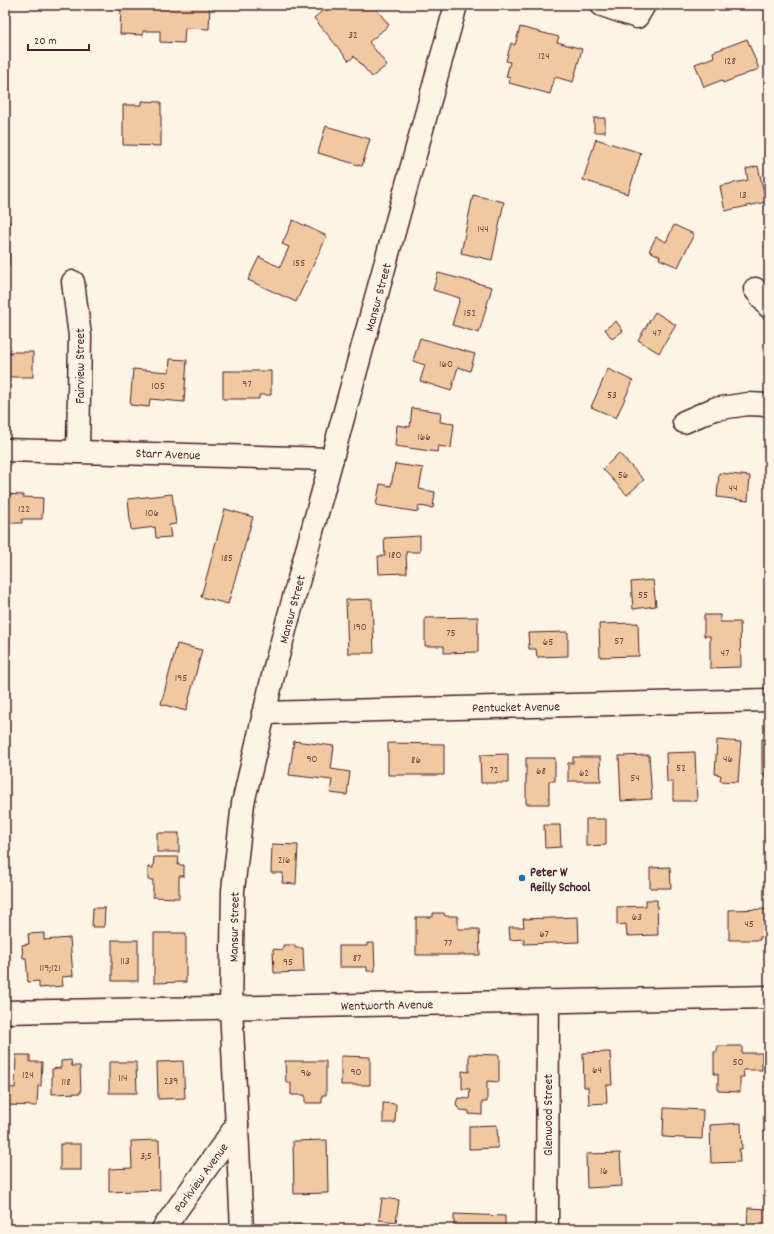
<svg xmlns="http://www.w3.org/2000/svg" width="774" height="1234" viewBox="0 0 774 1234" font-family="Dekko,sans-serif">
	<rect width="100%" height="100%" fill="#fcf5e5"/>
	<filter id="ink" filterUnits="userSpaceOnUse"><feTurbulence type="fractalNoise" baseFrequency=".025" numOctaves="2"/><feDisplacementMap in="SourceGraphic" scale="8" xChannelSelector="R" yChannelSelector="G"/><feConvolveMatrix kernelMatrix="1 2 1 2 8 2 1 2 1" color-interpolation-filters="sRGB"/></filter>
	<g filter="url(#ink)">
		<!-- building -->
		<g fill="#f0c9a0" stroke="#4a1f2b">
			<polygon points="130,5 161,7 161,5 210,5 209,29 185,28 184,43 160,42 160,31 143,31 143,35 120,34 121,6"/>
			<polygon points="329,5 373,5 389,25 369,42 387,65 372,77 354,56 349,61 314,18"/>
			<polygon points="520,27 559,37 557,42 582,49 573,82 555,77 550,94 509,83 510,78 506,77 510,62 506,61 511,43 515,45"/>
			<polygon points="747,39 759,69 723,83 722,80 704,87 695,64 714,57 713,52"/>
			<polygon points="142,101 161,102 161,146 123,145 123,105 142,105"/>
			<rect x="594" y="118" width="11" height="14"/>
			<polygon points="326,126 370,139 362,166 318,153"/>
			<polygon points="596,139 641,153 628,194 583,180"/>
			<polygon points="758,166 766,202 725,211 720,186 748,180 746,169"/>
			<polygon points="473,195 504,202 492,260 461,253"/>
			<polygon points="293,220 327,236 296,302 248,280 259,257 280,267 289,247 282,244"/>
			<rect x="5" y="221" width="4" height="44"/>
			<polygon points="674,225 694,234 678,267 659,259 660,256 649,251 656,237 666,242"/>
			<polygon points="438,273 492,287 479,333 452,325 460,298 433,290"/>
			<polygon points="655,312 676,325 659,353 638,340"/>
			<polygon points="616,321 623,331 612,339 605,329"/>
			<polygon points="420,338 475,354 470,371 458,367 451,391 420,381 425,365 413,361"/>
			<polygon points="5,352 33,352 33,377 8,377 8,405 5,405"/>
			<polygon points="170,359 187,360 184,402 150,399 149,407 130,405 133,369 169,372"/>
			<polygon points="608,369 633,381 616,418 591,407"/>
			<polygon points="223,371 271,371 271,395 259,395 259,399 223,399"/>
			<polygon points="412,408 441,412 440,422 454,424 451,448 438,446 437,452 395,446 397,425 410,427"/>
			<polygon points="619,453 644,480 627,495 603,469"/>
			<polygon points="395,464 423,468 419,489 435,492 433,508 419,506 418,512 376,505 380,484 391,486"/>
			<polygon points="719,473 750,476 748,501 717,497"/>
			<polygon points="5,494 23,495 23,497 43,498 42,519 22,519 22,523 5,523"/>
			<polygon points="172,494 176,524 169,525 171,537 156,538 155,527 131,530 128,499"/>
			<polygon points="225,509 253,517 228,604 201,597"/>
			<polygon points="420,536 420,552 406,552 407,573 379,574 378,556 385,556 384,538"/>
			<polygon points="653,580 656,606 633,609 631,582"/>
			<polygon points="372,599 374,653 348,653 346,600"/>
			<polygon points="704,615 720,615 720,622 740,622 741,667 710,668 710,636 704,636"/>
			<polygon points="478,617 478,652 444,653 444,646 425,646 425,618"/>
			<polygon points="638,623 639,656 600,657 599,624"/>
			<polygon points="568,632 568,656 537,657 536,649 529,649 528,633"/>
			<polygon points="177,644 202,650 186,711 161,704"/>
			<polygon points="762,739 769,739 769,787 766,787 766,774 762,775"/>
			<polygon points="717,740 741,742 738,782 720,781 721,775 715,774"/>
			<polygon points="294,741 334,746 331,769 350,772 347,795 330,793 332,780 289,775"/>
			<polygon points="388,743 444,744 444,775 388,775"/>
			<polygon points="695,752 697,801 673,801 673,782 667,782 666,753"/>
			<polygon points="508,754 508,783 481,783 480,755"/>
			<polygon points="649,755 652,799 621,801 619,756"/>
			<polygon points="573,757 600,757 601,781 568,781 568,763 573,763"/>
			<polygon points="526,758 555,758 555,781 549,781 549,804 526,804"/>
			<polygon points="586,819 606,819 606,845 586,846"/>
			<polygon points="544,825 560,825 561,847 545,848"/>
			<rect x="157" y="833" width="22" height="19"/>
			<polygon points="272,844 298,845 296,884 282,883 283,873 271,873"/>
			<polygon points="154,857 179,857 178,865 184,865 184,876 179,876 179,898 153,897 153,880 148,880 148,867 153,868"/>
			<polygon points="670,867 671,888 650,888 650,868"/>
			<polygon points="646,900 657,900 658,935 627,936 626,924 617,925 617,907 646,906"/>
			<polygon points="93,908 105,908 104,927 92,927"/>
			<polygon points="769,909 769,937 760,937 760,940 729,940 729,910"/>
			<polygon points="433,913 444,913 445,916 458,916 458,929 479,929 480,955 416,955 416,917 433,917"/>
			<polygon points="578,917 579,942 524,944 524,939 510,940 509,927 524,927 523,919"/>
			<polygon points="44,933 44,940 70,938 73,976 62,977 63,986 39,988 39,981 28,982 26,958 23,958 22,945 29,944 28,934"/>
			<polygon points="154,933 186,933 186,982 154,983"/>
			<rect x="112" y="940" width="26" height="41"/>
			<polygon points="367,943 374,943 375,971 367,971 367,967 339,967 339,946 367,946"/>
			<polygon points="283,945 295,945 295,948 303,948 304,972 274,973 273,949 283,950"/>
			<polygon points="718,1046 742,1046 742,1053 762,1053 762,1070 743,1070 744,1077 740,1077 740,1092 718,1091 718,1074 714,1074 714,1052 717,1052"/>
			<polygon points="610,1052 612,1085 606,1085 607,1103 589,1104 588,1087 584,1087 583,1053"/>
			<polygon points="469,1054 499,1055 499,1082 487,1081 487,1102 482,1102 482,1115 469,1114 469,1111 461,1110 457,1107 456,1103 458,1098 469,1099 470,1089 462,1089 462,1071 469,1072"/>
			<polygon points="16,1055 30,1055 30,1062 42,1062 41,1086 38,1086 37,1106 5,1105 5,1087 15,1088"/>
			<polygon points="341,1056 370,1057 370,1085 341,1085"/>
			<polygon points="71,1060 72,1066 80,1066 81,1093 52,1094 52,1069 61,1068 61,1061"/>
			<polygon points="183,1061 185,1098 158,1099 157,1062"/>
			<polygon points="285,1061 326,1061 326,1095 322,1095 322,1103 305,1103 305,1095 291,1095 291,1083 286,1083"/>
			<polygon points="109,1062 136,1062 137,1093 109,1093"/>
			<polygon points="383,1103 396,1104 395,1123 383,1123"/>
			<polygon points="664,1108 703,1110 702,1139 663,1137"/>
			<polygon points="741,1123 742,1149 739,1149 740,1162 711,1163 710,1125"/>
			<polygon points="497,1125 498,1148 469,1149 469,1126"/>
			<polygon points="159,1140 160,1190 109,1192 109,1169 132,1168 131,1141"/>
			<polygon points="327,1140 328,1193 294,1194 293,1141"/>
			<rect x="60" y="1144" width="21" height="26"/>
			<polygon points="620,1153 622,1186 587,1188 586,1154"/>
			<polygon points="382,1198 399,1200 396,1222 379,1220"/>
			<polygon points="748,1208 769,1209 769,1229 747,1229"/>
			<polygon points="454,1214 505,1216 505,1229 454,1229"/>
			<rect x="287" y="1225" width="37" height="4"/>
			<polygon points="718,1226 737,1227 737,1229 718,1229"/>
		</g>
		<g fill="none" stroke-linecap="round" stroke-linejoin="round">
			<defs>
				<g id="minor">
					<polyline points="602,5 637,17 644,5"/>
					<polyline points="73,282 80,336 78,450"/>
					<polyline points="755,289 769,307"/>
					<polyline points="684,422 714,409 748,404 769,405"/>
					<polyline points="5,450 332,459"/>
					<polyline points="263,713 769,700"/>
					<polyline points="5,1012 769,997"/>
					<polyline points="163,1229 237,1125"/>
					<polyline points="242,1229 231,1007 233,890 243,803 276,663 456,5"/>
					<polyline points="547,1229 548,1001"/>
				</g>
			</defs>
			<!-- minor casing -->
			<use href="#minor" stroke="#4a1f2b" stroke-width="25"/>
			<!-- minor -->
			<use href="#minor" stroke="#fcf5e5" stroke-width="22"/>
		</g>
	</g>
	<!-- markers -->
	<circle fill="#1f6fb2" stroke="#fcf5e5" stroke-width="1.5" cx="522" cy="878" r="4"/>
	<g text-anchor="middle" stroke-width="3" stroke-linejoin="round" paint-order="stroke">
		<!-- number labels -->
		<g font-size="11" fill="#744a48">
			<text x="353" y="38">32</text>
			<text x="544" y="59">124</text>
			<text x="730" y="64">128</text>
			<text x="743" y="198">13</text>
			<text x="483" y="232">144</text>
			<text x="299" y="266">155</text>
			<text x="470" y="316">152</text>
			<text x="657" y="336">47</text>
			<text x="446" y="367">160</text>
			<text x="247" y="387">97</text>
			<text x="158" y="389">105</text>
			<text x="612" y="398">53</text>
			<text x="424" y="440">166</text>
			<text x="623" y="478">56</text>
			<text x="733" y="491">44</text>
			<text x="24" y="512">122</text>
			<text x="152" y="516">106</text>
			<text x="395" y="558">180</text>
			<text x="227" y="561">185</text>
			<text x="643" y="598">55</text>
			<text x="360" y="630">190</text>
			<text x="451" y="636">75</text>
			<text x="619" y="644">57</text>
			<text x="548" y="645">65</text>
			<text x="725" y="656">47</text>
			<text x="181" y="681">195</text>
			<text x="312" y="762">90</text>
			<text x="728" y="762">46</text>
			<text x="416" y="763">86</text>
			<text x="681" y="771">52</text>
			<text x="494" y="773">72</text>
			<text x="541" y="774">68</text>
			<text x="584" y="776">62</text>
			<text x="635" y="781">54</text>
			<text x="284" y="863">216</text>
			<text x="637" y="920">63</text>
			<text x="749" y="927">45</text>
			<text x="544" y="937">67</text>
			<text x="448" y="946">77</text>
			<text x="357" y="961">87</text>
			<text x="125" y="964">113</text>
			<text x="288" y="965">95</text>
			<text x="50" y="971">119;121</text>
			<text x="738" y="1065">50</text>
			<text x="597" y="1073">64</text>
			<text x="356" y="1075">90</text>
			<text x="306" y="1076">96</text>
			<text x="28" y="1078">124</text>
			<text x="123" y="1081">114</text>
			<text x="171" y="1084">239</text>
			<text x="66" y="1085">118</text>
			<text x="146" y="1159">3;5</text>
			<text x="604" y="1174">16</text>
		</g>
		<!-- street labels -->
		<g font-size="13" fill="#4a1f2b" stroke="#fcf5e5">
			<text transform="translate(377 297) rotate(-75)" y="5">Mansur Street</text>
			<text transform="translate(79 366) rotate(-90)" y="5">Fairview Street</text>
			<text transform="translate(168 453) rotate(2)" y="5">Starr Avenue</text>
			<text transform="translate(291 609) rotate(-75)" y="5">Mansur Street</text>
			<text transform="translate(516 706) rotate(-1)" y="5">Pentucket Avenue</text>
			<text transform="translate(233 927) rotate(-89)" y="5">Mansur Street</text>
			<text transform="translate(387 1004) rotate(-1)" y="5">Wentworth Avenue</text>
			<text transform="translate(547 1115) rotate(-90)" y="5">Glenwood Street</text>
			<text transform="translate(200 1177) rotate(-54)" y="5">Parkview Avenue</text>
		</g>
		<!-- poi labels -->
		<g font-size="13" font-weight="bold" fill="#4a1f2b" stroke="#fcf5e5" text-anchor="start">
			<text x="530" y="876">Peter W<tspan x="530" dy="15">Reilly School</tspan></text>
		</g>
	</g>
	<!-- margin -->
	<rect width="774" height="1234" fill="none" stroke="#fcf5e5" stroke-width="20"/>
	<rect x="10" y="10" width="754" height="1214" fill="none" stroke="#4a1f2b" stroke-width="1.5" filter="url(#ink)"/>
	<!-- scale -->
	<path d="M28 44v6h61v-6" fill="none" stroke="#4a1f2b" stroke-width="2"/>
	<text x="34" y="44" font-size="12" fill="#4a1f2b" stroke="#fcf5e5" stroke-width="3" paint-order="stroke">20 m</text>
</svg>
